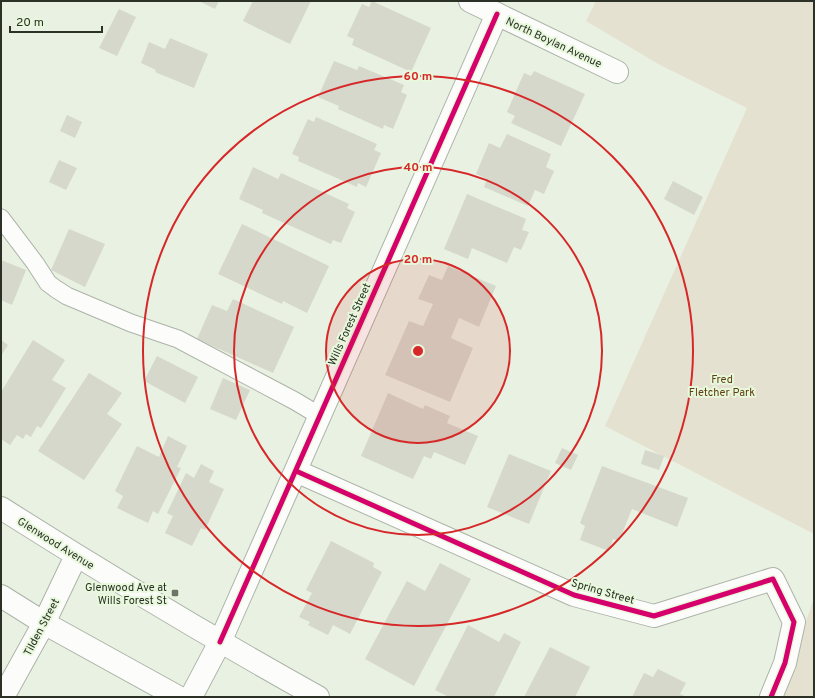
<svg xmlns="http://www.w3.org/2000/svg" width="815" height="698" viewBox="0 0 815 698" font-family="Overpass,sans-serif">
	<rect width="100%" height="100%" fill="#e9f2e2"/>
	<!-- green -->
	<g fill="#e5e1d0">
		<polygon points="596,1 814,1 814,534 605,426 747,108 660,65 586,21"/>
		<polygon points="814,598 814,697 780,697"/>
	</g>
	<!-- building -->
	<g fill="#d5d8ca">
		<polygon points="199,1 219,1 215,9"/>
		<polygon points="253,1 311,1 290,44 243,21"/>
		<polygon points="372,1 431,28 411,72 352,45 354,39 347,36 362,4 369,7"/>
		<polygon points="119,9 136,17 117,56 99,48"/>
		<polygon points="170,38 208,54 194,88 155,72 156,70 141,63 149,42 165,49"/>
		<polygon points="334,61 357,70 359,66 404,85 401,92 407,95 393,129 384,125 383,129 338,109 339,106 318,97"/>
		<polygon points="534,71 585,94 561,146 511,123 515,116 507,112 524,73 531,76"/>
		<polygon points="67,115 82,122 75,138 60,131"/>
		<polygon points="316,117 377,144 374,150 381,153 366,187 358,183 357,187 298,161 299,157 292,154 308,119 314,122"/>
		<polygon points="507,134 551,154 546,167 554,171 544,194 535,190 528,206 484,187 487,179 476,174 489,143 500,148"/>
		<polygon points="59,160 77,168 66,190 49,182"/>
		<polygon points="253,167 278,179 281,173 349,204 347,208 355,212 341,243 333,240 331,244 262,213 263,210 239,199"/>
		<polygon points="673,181 703,197 694,215 664,199"/>
		<polygon points="467,194 526,219 522,230 529,232 521,250 514,247 507,263 472,248 468,259 444,249"/>
		<polygon points="242,224 329,266 307,313 283,301 282,304 218,274"/>
		<polygon points="69,229 105,244 85,287 51,270"/>
		<polygon points="1,260 26,270 12,305 1,300"/>
		<polygon points="448,266 496,286 479,327 459,318 451,338 473,348 450,402 385,375 409,321 423,326 433,304 418,299 429,275 442,280"/>
		<polygon points="233,299 294,327 273,373 197,339 212,305 227,311"/>
		<polygon points="1,340 8,345 1,356"/>
		<polygon points="33,340 65,360 52,380 66,388 41,428 37,426 31,437 26,434 23,439 17,435 10,445 1,439 1,392"/>
		<polygon points="157,356 198,377 185,403 144,381"/>
		<polygon points="89,373 122,393 107,414 122,424 84,480 38,451"/>
		<polygon points="223,378 250,390 236,420 210,409"/>
		<polygon points="388,393 423,409 425,405 450,416 447,423 478,436 465,465 434,452 431,459 424,456 413,479 361,456"/>
		<polygon points="168,436 187,446 177,467 181,468 158,514 153,511 148,523 117,508 123,496 115,491 137,446 159,457"/>
		<polygon points="562,448 578,455 571,470 555,463"/>
		<polygon points="645,450 664,456 659,470 641,464"/>
		<polygon points="509,454 551,471 529,524 487,507"/>
		<polygon points="201,464 214,471 209,482 224,489 205,530 201,528 192,546 165,533 173,516 167,513 186,473 194,478"/>
		<polygon points="602,466 688,498 677,527 632,509 619,541 613,539 609,551 580,540 585,526 580,523"/>
		<polygon points="331,541 374,563 373,567 382,572 350,634 333,625 328,635 308,625 310,622 299,617 312,593 306,590"/>
		<polygon points="440,563 471,579 414,686 365,659 407,581 425,591"/>
		<polygon points="468,625 499,642 504,633 521,642 494,697 449,697 435,690"/>
		<polygon points="550,647 590,667 575,697 524,697"/>
		<polygon points="658,669 686,683 680,694 687,697 632,697 644,673 653,677"/>
	</g>
	<g fill="none" stroke-linecap="round" stroke-linejoin="round">
		<defs>
			<polyline id="lane" points="1,218 35,263 48,283 56,289 67,296 131,323 178,339 295,401 320,416"/>
			<g id="street">
				<polyline points="470,1 617,72"/>
				<polyline points="296,471 574,595 654,616 773,579 794,622 785,663 771,697"/>
				<polyline points="220,642 497,14"/>
				<polyline points="3,697 44,623 76,556"/>
			</g>
			<g id="primary">
				<path d="M1,508C105,574 210,637 318,697"/>
				<polyline points="1,596 44,623 178,697"/>
				<polyline points="191,697 220,642"/>
			</g>
		</defs>
		<!-- lane casing -->
		<use href="#lane" stroke="#acb3a8" stroke-width="19"/>
		<!-- street casing -->
		<use href="#street" stroke="#acb3a8" stroke-width="24"/>
		<!-- primary casing -->
		<use href="#primary" stroke="#acb3a8" stroke-width="24"/>
		<!-- lane -->
		<use href="#lane" stroke="#fcfdfb" stroke-width="17"/>
		<!-- street -->
		<use href="#street" stroke="#fcfdfb" stroke-width="22"/>
		<!-- primary -->
		<use href="#primary" stroke="#fcfdfb" stroke-width="22"/>
		<defs>
			<g id="cycleway">
				<polyline points="296,471 574,595 654,616 773,579 794,622 785,663 771,697"/>
				<polyline points="220,642 497,14"/>
			</g>
		</defs>
		<!-- cycleway casing -->
		<use href="#cycleway" stroke="#e8f8dc" stroke-width="8"/>
		<!-- cycleway -->
		<use href="#cycleway" stroke="#d6006c" stroke-width="5"/>
	</g>
	<!-- distance rings -->
	<circle cx="418" cy="351" r="92" fill="#d62828" fill-opacity=".12"/>
	<g fill="none" stroke="#d62828" stroke-width="2">
		<circle cx="418" cy="351" r="92"/>
		<circle cx="418" cy="351" r="184"/>
		<circle cx="418" cy="351" r="275"/>
	</g>
	<!-- markers -->
	<rect fill="#6e7568" stroke="#e8f8dc" stroke-width="1.5" x="171" y="589" width="8" height="8" rx="2"/>
	<g text-anchor="middle" stroke-width="4" stroke-linejoin="round" paint-order="stroke">
		<!-- street labels -->
		<g font-size="11" fill="#2b3126" stroke="#e8f8dc">
			<text transform="translate(554 42) rotate(25)" y="4">North Boylan Avenue</text>
			<text transform="translate(349 324) rotate(-66)" y="4">Wills Forest Street</text>
			<text transform="translate(56 543) rotate(32)" y="4">Glenwood Avenue</text>
			<text transform="translate(603 591) rotate(16)" y="4">Spring Street</text>
			<text transform="translate(41 627) rotate(-62)" y="4">Tilden Street</text>
		</g>
		<!-- park labels -->
		<g font-size="11" fill="#5f3f0f" stroke="#e8f8dc">
			<text x="722" y="383">Fred<tspan x="722" dy="13">Fletcher Park</tspan></text>
		</g>
		<!-- poi labels -->
		<g font-size="11" fill="#2b3126" stroke="#e8f8dc" text-anchor="end">
			<text x="167" y="591">Glenwood Ave at<tspan x="167" dy="13">Wills Forest St</tspan></text>
		</g>
	</g>
	<circle cx="418" cy="351" r="6" fill="#d62828" stroke="#e8f8dc" stroke-width="2"/>
	<g font-size="12" text-anchor="middle" font-weight="bold" fill="#d62828" stroke="#e8f8dc" stroke-width="4" stroke-linejoin="round" paint-order="stroke">
		<text x="418" y="80">60 m</text>
		<text x="418" y="171">40 m</text>
		<text x="418" y="263">20 m</text>
	</g>
	<!-- border -->
	<rect width="815" height="698" fill="none" stroke="#2b3126" stroke-width="4"/>
	<!-- scale -->
	<path d="M10 26v6h92v-6" fill="none" stroke="#2b3126" stroke-width="2"/>
	<text x="16" y="26" font-size="12" fill="#2b3126" stroke="#e8f8dc" stroke-width="3" paint-order="stroke">20 m</text>
</svg>
